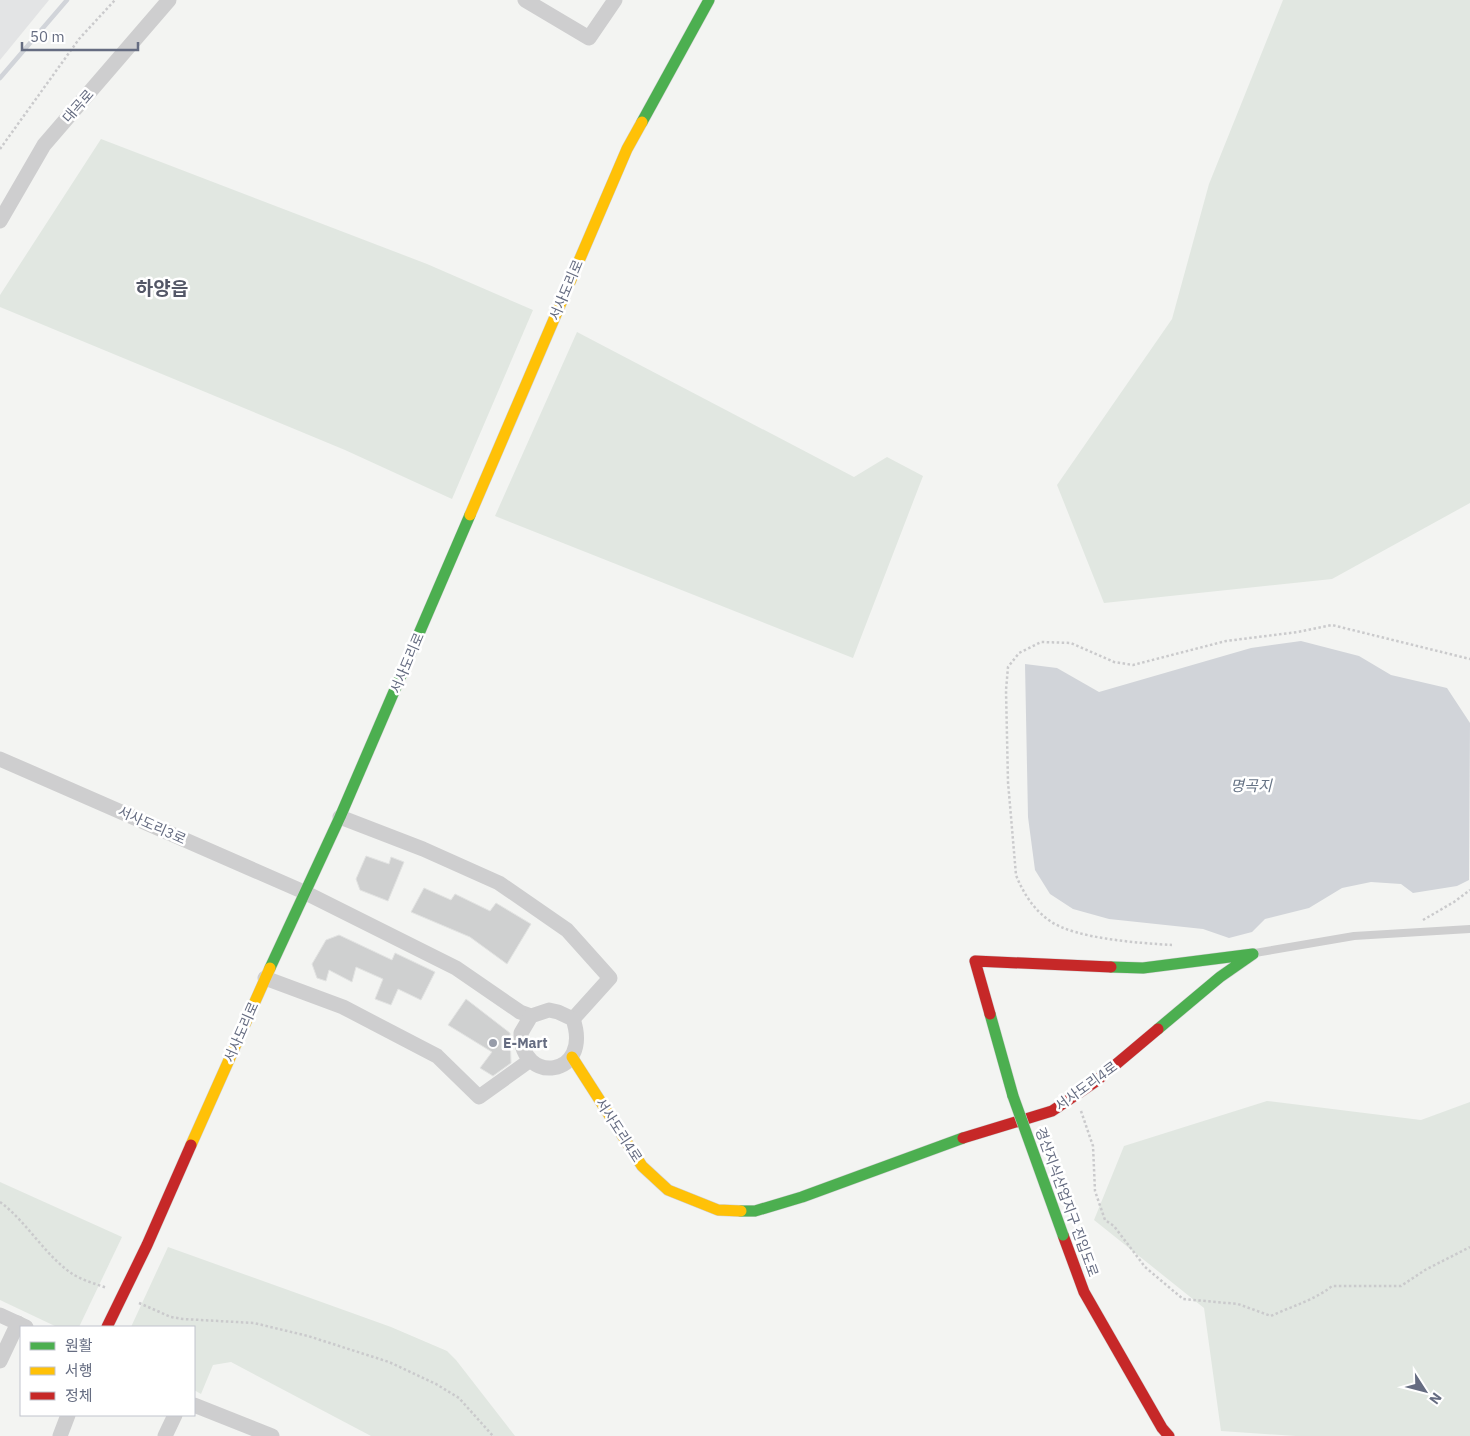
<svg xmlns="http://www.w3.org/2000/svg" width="1470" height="1436" viewBox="0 0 1470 1436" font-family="'IBM Plex Sans','Noto Sans KR',sans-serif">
	<rect width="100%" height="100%" fill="#f3f4f2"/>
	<!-- built -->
	<polygon fill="#e3e4e5" points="0,0 49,0 0,60"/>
	<!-- green -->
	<g fill="#e1e7e1">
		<polygon points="1283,0 1470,0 1470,503 1332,579 1104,603 1057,485 1172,319 1209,184"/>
		<polygon points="101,139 427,264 533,310 452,499 345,450 0,307 0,295"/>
		<polygon points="577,332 854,477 887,457 923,476 853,658 495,516"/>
		<polygon points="1267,1101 1421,1120 1470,1102 1470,1436 1296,1436 1221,1431 1204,1308 1094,1220 1124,1146"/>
		<polygon points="0,1182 122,1237 79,1327 57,1327 0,1300"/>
		<polygon points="168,1247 391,1327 447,1351 456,1360 515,1436 371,1436 231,1362 213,1365 201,1394 194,1390 194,1327 131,1327"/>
	</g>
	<!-- water -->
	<polygon fill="#d1d4d9" points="1301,641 1359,656 1391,675 1447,688 1470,723 1469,880 1457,886 1413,893 1401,884 1371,882 1342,888 1309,908 1265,919 1252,932 1229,938 1203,929 1109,919 1073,909 1050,894 1035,870 1028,817 1025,664 1057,668 1099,692 1251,648"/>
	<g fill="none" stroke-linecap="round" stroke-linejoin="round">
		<!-- stream -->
		<polyline stroke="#d1d4d9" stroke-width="4.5" points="0,78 67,0"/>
	</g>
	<!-- building -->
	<g fill="#cfd0d0" stroke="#e2e3e2">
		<polygon points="366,856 389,864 391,857 404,862 388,901 360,890 356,879"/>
		<polygon points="424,888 451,900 455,894 490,911 496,903 531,924 507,964 470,937 411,912"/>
		<polygon points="339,935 392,960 395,953 435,972 421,1000 398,989 391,1005 375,999 383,979 356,967 352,982 329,970 326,981 317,978 312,964 326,940"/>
		<polygon points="466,999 510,1033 511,1063 493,1076 480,1068 492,1052 448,1025"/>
	</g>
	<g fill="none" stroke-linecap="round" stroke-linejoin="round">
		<defs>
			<g id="fast">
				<polyline points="642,122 709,0"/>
				<polyline points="1111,967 1143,968 1253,954 1220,977 1158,1029"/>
				<polyline points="270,968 340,817 470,515"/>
				<polyline points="990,1014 1013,1096"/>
				<polyline points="741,1211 755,1211 802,1197 963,1138"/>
			</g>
			<g id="slow">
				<polyline points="470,515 627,149 642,122"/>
				<polyline points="572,1057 642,1166 668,1190 718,1210 741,1211"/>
				<polyline points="191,1145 270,968"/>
			</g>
			<g id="jam">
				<polyline points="990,1014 975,961 1111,967"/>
				<polyline points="963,1138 1052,1111 1095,1082 1158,1029"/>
				<polyline points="1063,1235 1084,1292 1162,1428 1169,1436"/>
				<polyline points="107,1327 147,1245 191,1145"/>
			</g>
		</defs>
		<!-- fast casing -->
		<use href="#fast" stroke="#d0d0d1" stroke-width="12"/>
		<!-- slow casing -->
		<use href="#slow" stroke="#d0d0d1" stroke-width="12"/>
		<!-- jam casing -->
		<use href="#jam" stroke="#d0d0d1" stroke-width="12"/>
		<!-- path -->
		<g stroke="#cacacc" stroke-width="2.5" stroke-dasharray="2.5 2.5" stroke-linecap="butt">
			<polyline points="0,149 79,39 115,0"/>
			<polyline points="1423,920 1454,902 1470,890"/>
			<path d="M1172,945C1140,943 1076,939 1050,921C1034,910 1023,893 1016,875L1008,782L1006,690L1008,667L1019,653L1041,642L1071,643L1114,662L1133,665L1226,641L1298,632L1332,625L1470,659"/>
			<path d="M1081,1111L1093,1146L1095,1191L1105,1220L1114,1226L1145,1267L1183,1299L1238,1304L1271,1316C1292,1306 1315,1300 1332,1286H1401L1425,1270L1470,1247"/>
			<path d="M0,1202C27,1222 44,1254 71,1273C81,1280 96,1284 107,1288"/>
			<polyline points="139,1303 171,1317 183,1319 254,1323 308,1336 389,1362 436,1384 459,1398 493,1436"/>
		</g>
		<!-- lane -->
		<polyline stroke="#cececf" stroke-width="8" points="1255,953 1354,936 1470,929"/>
		<!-- street -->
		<g stroke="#cececf" stroke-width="15">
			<polyline points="525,0 589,38 615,0"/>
			<polyline points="0,221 44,145 169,0"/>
			<polyline points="0,759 304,892 456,968 520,1012 531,1016"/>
			<polyline points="340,817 423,849 499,883 567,930 610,978 573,1019"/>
			<polyline points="265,978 343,1007 437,1056 479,1097 529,1061"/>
			<path d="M549,1010L558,1012L573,1019C593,1078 520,1085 521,1033L531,1016Z"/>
			<polyline points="0,1315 26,1327"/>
			<polyline points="0,1361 18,1323"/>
			<polyline points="194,1405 272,1436"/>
			<polyline points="60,1436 68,1415"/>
			<polyline points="165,1436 175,1415"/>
		</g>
		<!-- fast -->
		<use href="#fast" stroke="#4caf50" stroke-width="11"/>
		<!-- slow -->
		<use href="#slow" stroke="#ffc107" stroke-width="11"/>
		<!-- jam -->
		<use href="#jam" stroke="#c62828" stroke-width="11"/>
		<defs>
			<polyline id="fast-bridge" points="1013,1096 1063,1235"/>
		</defs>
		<!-- fast-bridge casing -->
		<use href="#fast-bridge" stroke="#d0d0d1" stroke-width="12" stroke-linecap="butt"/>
		<!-- fast-bridge -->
		<use href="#fast-bridge" stroke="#4caf50" stroke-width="11"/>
	</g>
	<!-- markers -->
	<circle fill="#979ca9" stroke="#fff" stroke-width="2" cx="493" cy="1043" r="5"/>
	<g text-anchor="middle" stroke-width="5" stroke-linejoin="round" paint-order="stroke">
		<!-- street labels -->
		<g font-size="14" fill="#656c81" stroke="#fff">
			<text transform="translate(78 106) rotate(-49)" y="5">대곡로</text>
			<text transform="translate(566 290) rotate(-67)" y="5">서사도리로</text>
			<text transform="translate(407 663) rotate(-67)" y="5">서사도리로</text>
			<text transform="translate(152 825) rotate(24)" y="5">서사도리3로</text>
			<text transform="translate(241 1032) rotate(-66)" y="5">서사도리로</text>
			<text transform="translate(1086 1086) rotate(-36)" y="5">서사도리4로</text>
			<text transform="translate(619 1130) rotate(57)" y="5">서사도리4로</text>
			<text transform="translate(1067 1202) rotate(70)" y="5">경산지식산업지구 진입도로</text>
		</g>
		<!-- poi labels -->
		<g font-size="14" font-weight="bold" fill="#656c81" stroke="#fff" text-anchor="start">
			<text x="503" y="1048">E-Mart</text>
		</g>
		<!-- water labels -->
		<g font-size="15" font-style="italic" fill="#667385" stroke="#fff">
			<text x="1251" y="791">명곡지</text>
		</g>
		<!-- district labels -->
		<g font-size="19" font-weight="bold" fill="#535767" stroke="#fff">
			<text x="162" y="295">하양읍</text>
		</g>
	</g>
	<!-- legend -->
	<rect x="20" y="1326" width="175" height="90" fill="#ffffff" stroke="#c1c4cd"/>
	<rect x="30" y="1342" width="25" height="8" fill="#4caf50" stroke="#c1c4cd"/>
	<text x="65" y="1351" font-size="15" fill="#656c81">원활</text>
	<rect x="30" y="1367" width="25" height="8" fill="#ffc107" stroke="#c1c4cd"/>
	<text x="65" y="1376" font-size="15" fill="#656c81">서행</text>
	<rect x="30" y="1392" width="25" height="8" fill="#c62828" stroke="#c1c4cd"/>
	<text x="65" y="1401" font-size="15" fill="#656c81">정체</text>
	<!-- north arrow -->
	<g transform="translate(1425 1391) rotate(126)" stroke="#ffffff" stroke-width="4" paint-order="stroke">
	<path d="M0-4L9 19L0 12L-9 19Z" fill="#656c81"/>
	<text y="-8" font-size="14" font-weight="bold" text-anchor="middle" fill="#656c81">N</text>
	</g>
	<!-- scale -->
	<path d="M22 42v8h116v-8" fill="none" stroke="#656c81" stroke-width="2.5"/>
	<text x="30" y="42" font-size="15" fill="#656c81" stroke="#ffffff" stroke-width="4" paint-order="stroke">50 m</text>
</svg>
